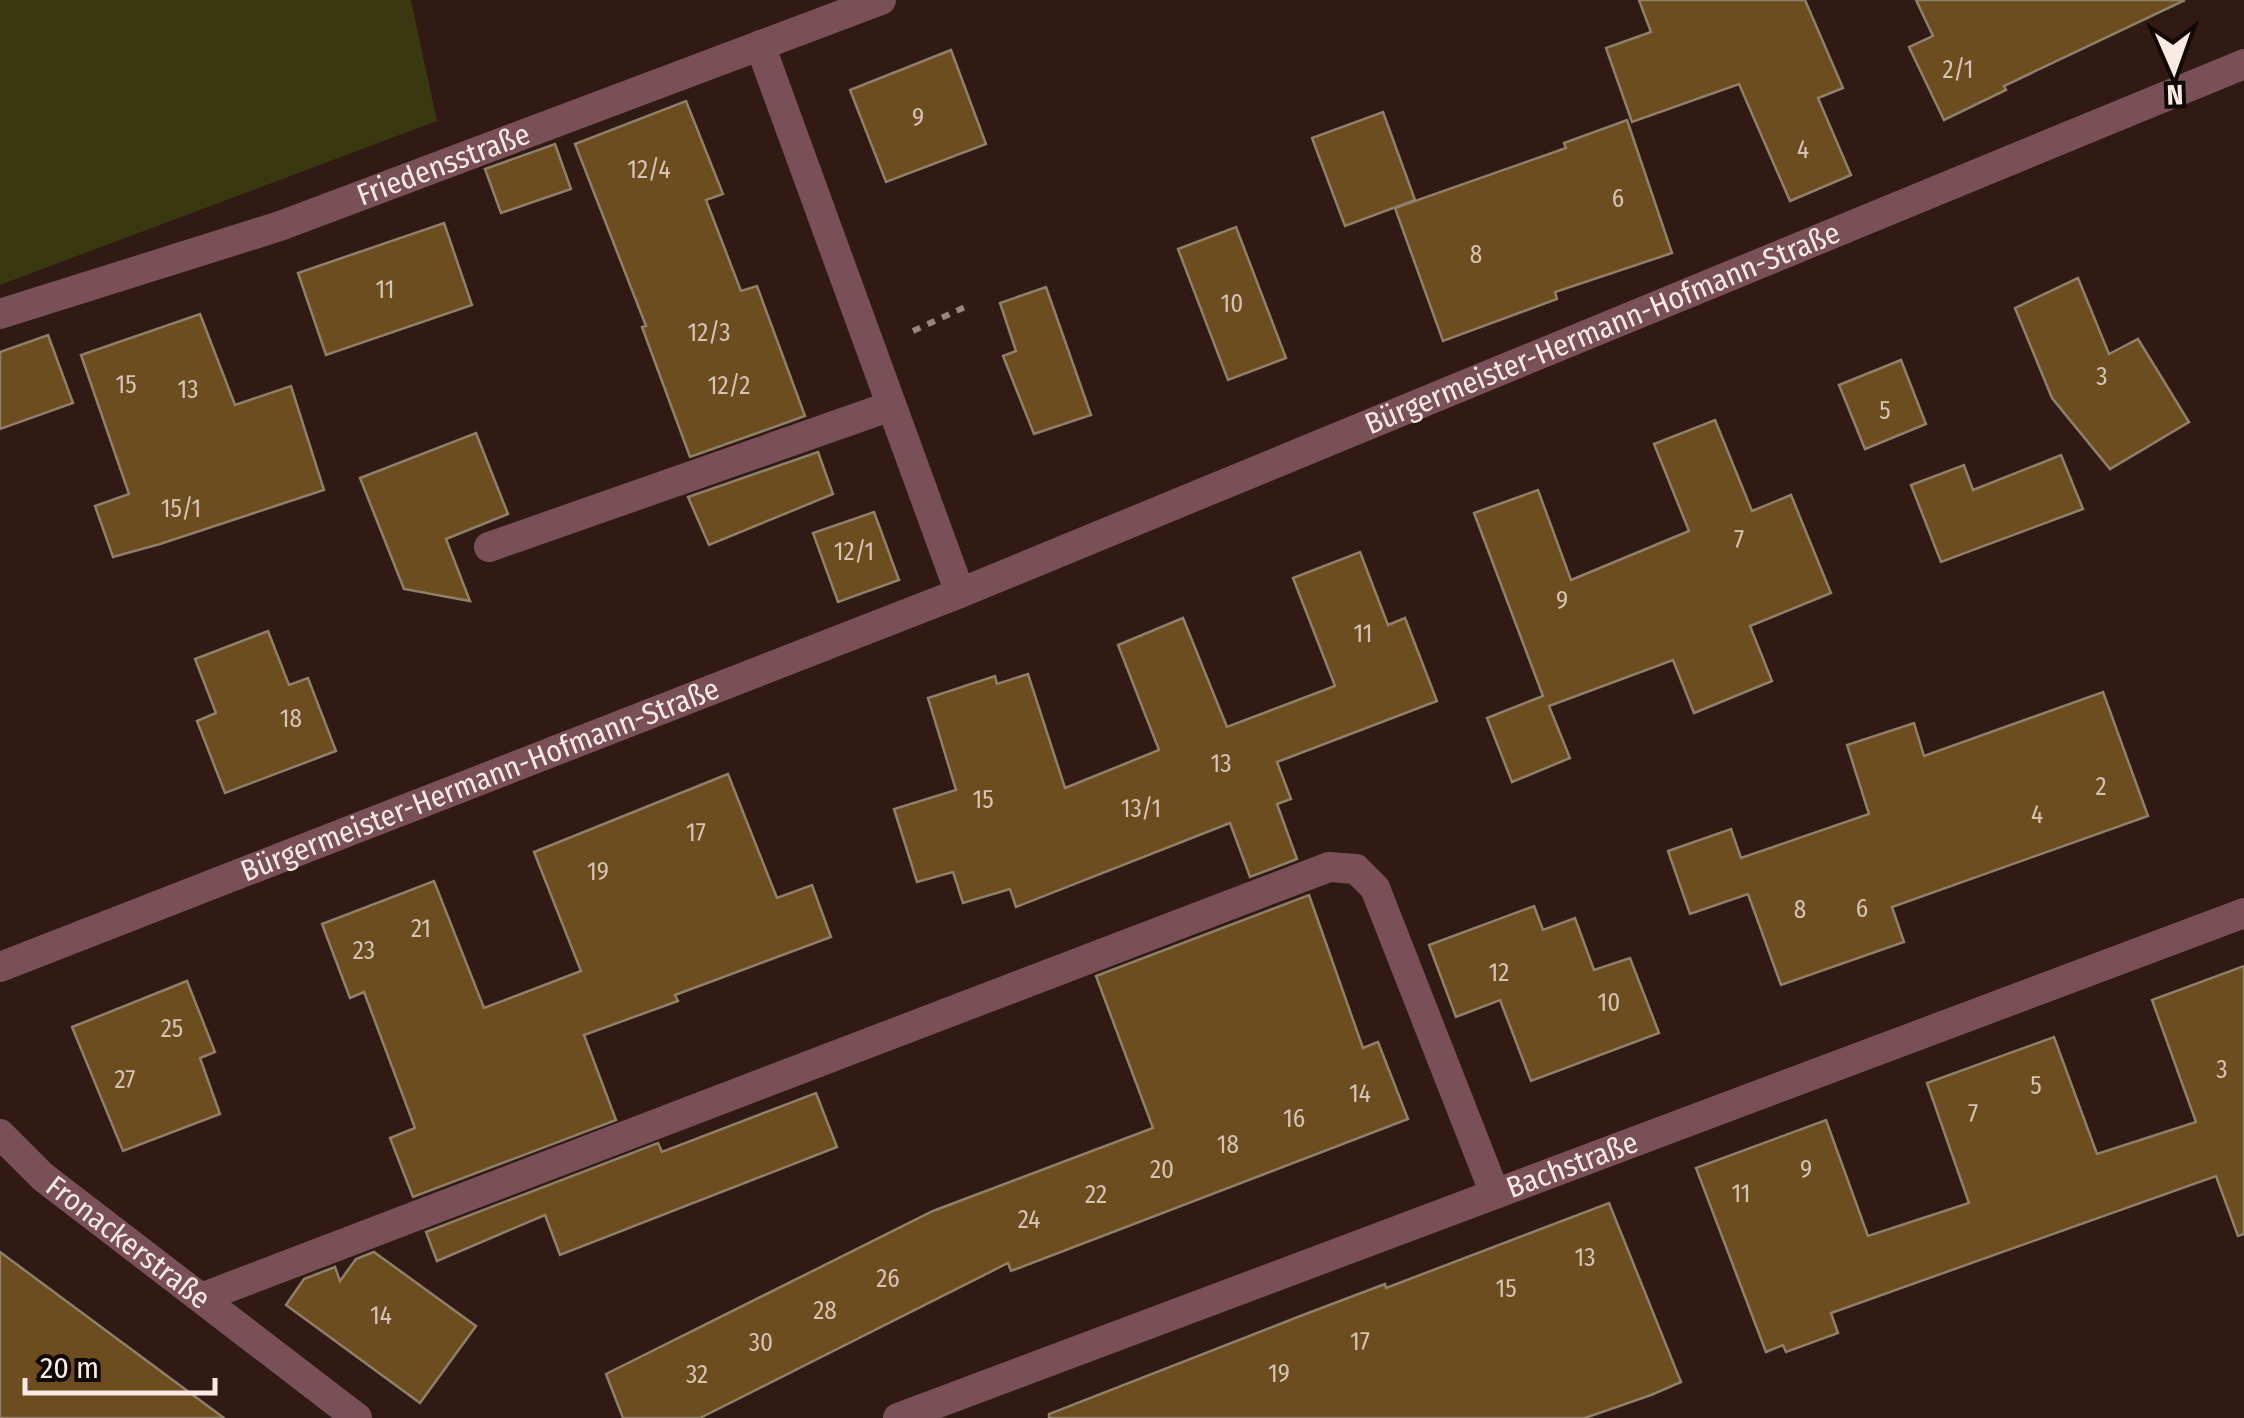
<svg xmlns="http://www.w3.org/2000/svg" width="2244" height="1418" viewBox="0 0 2244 1418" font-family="'Fira Sans Condensed',sans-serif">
	<rect width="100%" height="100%" fill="#301a13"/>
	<!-- green -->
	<polygon fill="#393810" points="0,0 411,0 437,121 0,285"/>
	<!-- building -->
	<g fill="#6c4d1f" stroke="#907f69" stroke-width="2.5">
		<polygon points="1639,0 1805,0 1843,88 1818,98 1851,175 1790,201 1739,84 1632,122 1606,48 1651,32"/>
		<polygon points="1916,0 2185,0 2004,86 2006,90 1944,120 1909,47 1933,36"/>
		<polygon points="951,50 986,144 886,182 850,90"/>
		<polygon points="686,101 723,194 706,200 741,291 757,286 805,416 690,457 642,327 646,326 575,144"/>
		<polygon points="1383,112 1415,200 1345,226 1312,138"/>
		<polygon points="1627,120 1672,253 1555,292 1557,299 1443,341 1395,208 1566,148 1564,143"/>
		<polygon points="555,144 571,189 501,213 485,169"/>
		<polygon points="444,223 472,305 326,355 298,273"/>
		<polygon points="1236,227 1286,358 1228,380 1178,249"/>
		<polygon points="2078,278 2109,354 2138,339 2189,422 2110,469 2052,398 2015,308"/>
		<polygon points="1046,287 1091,415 1034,434 1003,356 1016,351 1000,303"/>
		<polygon points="200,314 235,405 291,386 324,490 160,544 113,557 95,506 129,494 81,355"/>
		<polygon points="48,335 73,403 0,429 0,352"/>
		<polygon points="1901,360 1926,424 1865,449 1839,385"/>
		<polygon points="1715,420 1752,511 1791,495 1831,593 1750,626 1772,681 1694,713 1673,660 1549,706 1570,758 1512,782 1487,718 1543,696 1474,513 1538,490 1571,580 1689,531 1654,444"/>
		<polygon points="476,433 508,514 446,539 470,601 404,589 360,478"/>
		<polygon points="818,452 833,494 709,545 688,497"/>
		<polygon points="2061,455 2083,509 1941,562 1911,485 1964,465 1973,490"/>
		<polygon points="874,512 899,580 838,602 813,533"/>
		<polygon points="1360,552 1388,625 1405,618 1437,701 1277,762 1291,799 1277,804 1297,859 1250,877 1230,823 1016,907 1010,889 963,903 953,872 917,882 894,809 956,790 928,698 995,676 997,684 1028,674 1065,788 1159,750 1118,645 1183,618 1227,727 1335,686 1293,578"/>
		<polygon points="268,631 289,685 308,678 336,751 225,793 197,721 216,713 195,659"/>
		<polygon points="2103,692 2148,816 1892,907 1904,942 1781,985 1748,894 1690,914 1668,851 1731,829 1741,858 1869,814 1847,745 1914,723 1924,756"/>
		<polygon points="728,774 777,898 812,885 831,937 675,995 678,1001 584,1035 616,1120 413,1197 390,1138 415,1128 364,992 350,998 322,924 434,881 484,1008 581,971 534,852"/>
		<polygon points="1309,895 1363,1048 1378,1042 1408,1119 1011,1271 1008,1263 700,1418 623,1418 606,1374 933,1211 1153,1128 1096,976"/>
		<polygon points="1534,906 1543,930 1575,918 1594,970 1630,958 1659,1033 1531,1081 1500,1000 1456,1017 1429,945"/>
		<polygon points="2244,966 2244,1234 2238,1236 2216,1176 1831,1313 1838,1333 1786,1352 1783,1345 1766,1352 1696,1168 1826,1120 1868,1236 1969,1203 1927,1083 2054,1037 2097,1154 2196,1122 2152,1000"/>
		<polygon points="187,981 215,1052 200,1058 220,1114 123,1151 72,1027"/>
		<polygon points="816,1093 837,1147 560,1255 545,1215 437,1261 426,1232 658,1143 662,1152"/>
		<polygon points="1609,1203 1681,1382 1651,1395 1585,1418 1049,1418 1049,1414 1303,1315 1385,1284 1386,1288"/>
		<polygon points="0,1252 224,1418 0,1418"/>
		<polygon points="374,1252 476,1326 420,1403 286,1305 304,1279 335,1267 340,1281 356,1259"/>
	</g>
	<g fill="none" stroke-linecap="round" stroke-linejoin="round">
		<!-- path -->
		<polyline stroke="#98857f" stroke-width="6" stroke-dasharray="8 8" stroke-linecap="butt" points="913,331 965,307"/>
		<!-- minor -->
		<g stroke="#795058" stroke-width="30">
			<polyline points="760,45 960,593"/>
			<path id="s1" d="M0,314L280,226L881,0"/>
			<polyline points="489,547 891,406"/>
			<path id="s2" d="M0,967L960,593L2244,64"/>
			<path id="s3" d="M0,1134L43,1177L357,1418"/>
			<polyline points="201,1298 1329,867 1356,869 1375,888 1495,1194"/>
			<path id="s4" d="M898,1418L2244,913"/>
		</g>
	</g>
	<g text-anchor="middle" stroke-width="10" stroke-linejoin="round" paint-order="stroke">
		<!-- number labels -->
		<g font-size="25" fill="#d6c3b3">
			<text x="1958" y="78">2/1</text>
			<text x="918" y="126">9</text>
			<text x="1803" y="158">4</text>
			<text x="649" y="178">12/4</text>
			<text x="1618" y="207">6</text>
			<text x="1476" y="263">8</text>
			<text x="385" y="298">11</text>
			<text x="1232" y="312">10</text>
			<text x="709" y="341">12/3</text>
			<text x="2102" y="385">3</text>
			<text x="126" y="393">15</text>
			<text x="729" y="394">12/2</text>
			<text x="188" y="398">13</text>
			<text x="1885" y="419">5</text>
			<text x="181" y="517">15/1</text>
			<text x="1739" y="548">7</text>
			<text x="854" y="560">12/1</text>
			<text x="1562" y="609">9</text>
			<text x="1363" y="642">11</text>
			<text x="291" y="727">18</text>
			<text x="1221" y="772">13</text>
			<text x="2101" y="795">2</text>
			<text x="983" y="808">15</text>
			<text x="1141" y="817">13/1</text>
			<text x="2037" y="823">4</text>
			<text x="696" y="841">17</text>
			<text x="598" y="880">19</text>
			<text x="1862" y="917">6</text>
			<text x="1800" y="918">8</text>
			<text x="421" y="937">21</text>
			<text x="364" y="959">23</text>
			<text x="1499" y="981">12</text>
			<text x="1609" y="1011">10</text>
			<text x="172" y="1037">25</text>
			<text x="2222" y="1078">3</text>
			<text x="125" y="1088">27</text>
			<text x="2036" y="1094">5</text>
			<text x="1360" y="1102">14</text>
			<text x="1973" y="1122">7</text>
			<text x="1294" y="1127">16</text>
			<text x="1228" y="1153">18</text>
			<text x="1162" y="1178">20</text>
			<text x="1806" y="1178">9</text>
			<text x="1741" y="1202">11</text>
			<text x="1096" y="1203">22</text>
			<text x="1029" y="1228">24</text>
			<text x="1585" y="1266">13</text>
			<text x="888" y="1287">26</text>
			<text x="1506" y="1297">15</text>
			<text x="825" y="1319">28</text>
			<text x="381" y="1324">14</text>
			<text x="1360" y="1350">17</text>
			<text x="761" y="1351">30</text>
			<text x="1279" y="1382">19</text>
			<text x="697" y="1383">32</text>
		</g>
		<!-- street labels -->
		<g font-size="30" fill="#faeae4" stroke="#110805">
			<text dy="10" stroke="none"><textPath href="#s1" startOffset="468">Friedensstraße</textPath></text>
			<text dy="10" stroke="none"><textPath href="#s2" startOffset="1725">Bürgermeister-Hermann-Hofmann-Straße</textPath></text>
			<text dy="10" stroke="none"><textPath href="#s2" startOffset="515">Bürgermeister-Hermann-Hofmann-Straße</textPath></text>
			<text dy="10" stroke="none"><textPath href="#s4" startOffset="720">Bachstraße</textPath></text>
			<text dy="10" stroke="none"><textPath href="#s3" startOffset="168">Fronackerstraße</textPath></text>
		</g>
	</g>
	<!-- north arrow -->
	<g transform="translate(2174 70) rotate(178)" stroke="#110805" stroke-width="8" paint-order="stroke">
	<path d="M0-8L18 38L0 25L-18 38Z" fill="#faeae4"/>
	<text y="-15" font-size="28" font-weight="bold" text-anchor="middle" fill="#faeae4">N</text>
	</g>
	<!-- scale -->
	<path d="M25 1378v15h190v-15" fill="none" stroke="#faeae4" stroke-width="5"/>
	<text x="40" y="1378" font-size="30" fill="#faeae4" stroke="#110805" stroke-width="8" paint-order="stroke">20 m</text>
</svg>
